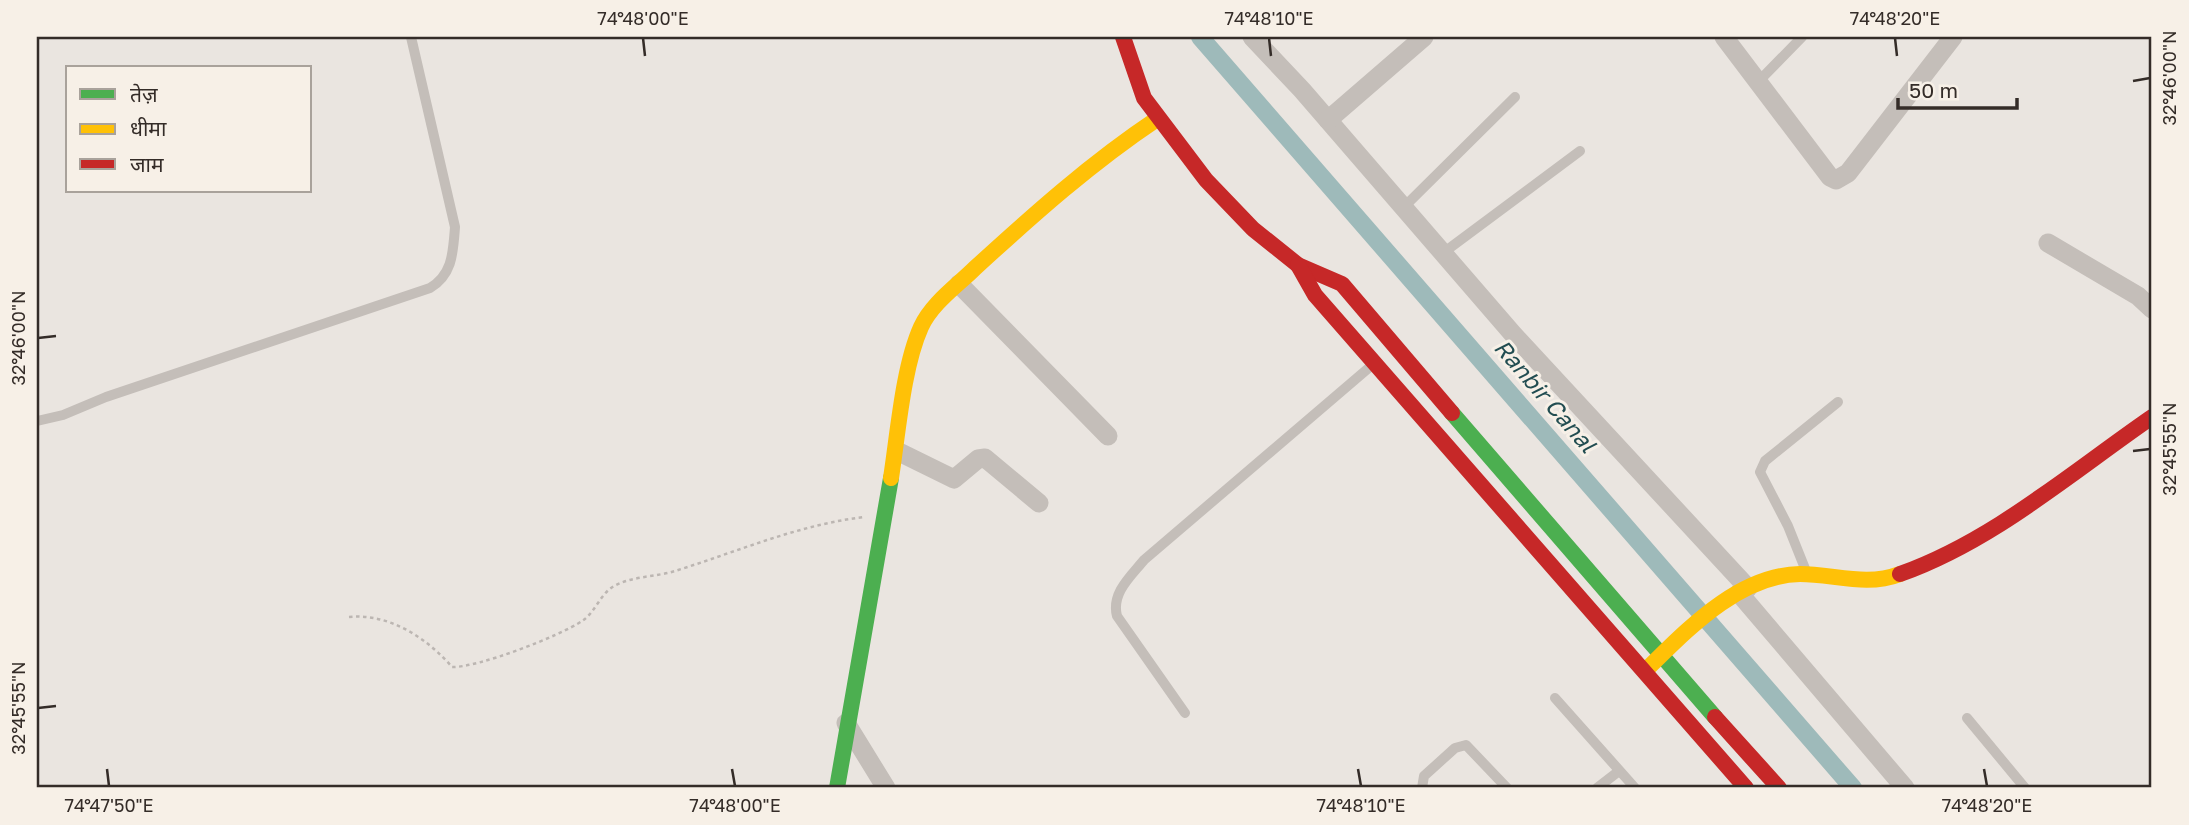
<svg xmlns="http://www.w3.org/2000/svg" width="2189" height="825" viewBox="0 0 2189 825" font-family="'Golos Text','Noto Sans Devanagari',sans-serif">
	<rect width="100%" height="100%" fill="#eae5e0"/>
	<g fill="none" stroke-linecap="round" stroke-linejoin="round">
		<!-- canal -->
		<polyline stroke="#9ebaba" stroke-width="18" points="1200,37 1853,788"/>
		<!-- path -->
		<path stroke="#bcb6b2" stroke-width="2.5" stroke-dasharray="3.5 3.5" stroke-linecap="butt" d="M349,617C389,613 427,638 452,667C477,668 560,636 582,621C595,613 600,594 614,586C632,576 656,577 675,571C739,551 798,525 864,517"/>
		<!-- lane -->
		<g stroke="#c4beb9" stroke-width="10">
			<polyline points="1758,82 1802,37"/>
			<polyline points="1404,207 1515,97"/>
			<polyline points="1443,253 1580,151"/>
			<path d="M37,421L63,415L106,397L430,288C453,274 453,252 455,227L411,37"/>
			<polyline points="1806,571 1788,526 1760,472 1765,461 1838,402"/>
			<polyline points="1555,698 1635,788"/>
			<path d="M1185,713L1117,616C1111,593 1131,576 1144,560L1371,366"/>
			<polyline points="1967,718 2025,788"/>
			<polyline points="1422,788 1424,776 1455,748 1466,745 1507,788"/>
			<polyline points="1597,788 1619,771"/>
		</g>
		<!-- street -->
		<g stroke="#c4beb9" stroke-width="19">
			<polyline points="1252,37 1302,90 1512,333 1748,588"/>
			<polyline points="1724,37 1830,177 1836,180 1848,173 1953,37"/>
			<polyline points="1328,120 1424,37"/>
			<polyline points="2048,243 2138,296 2152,309"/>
			<polyline points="959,284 1108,436"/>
			<polyline points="897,451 954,479 978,459 985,458 1039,503"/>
			<polyline points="1739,593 1905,788"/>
			<polyline points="846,723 886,788"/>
		</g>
		<!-- fast -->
		<g stroke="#4caf50" stroke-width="16">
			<polyline points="1452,413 1715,717"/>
			<polyline points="837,788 891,478"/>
		</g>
		<!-- slow -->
		<g stroke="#ffc107" stroke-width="16">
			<path d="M891,478C898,433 903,367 921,327C932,303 957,286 975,268C1033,215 1091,163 1157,119"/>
			<path d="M1648,668C1688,629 1739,575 1800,574C1834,574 1866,587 1900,574"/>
		</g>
		<!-- jam -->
		<g stroke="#c62828" stroke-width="16">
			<polyline points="1123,37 1144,98 1206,180 1253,229 1298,265 1342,284 1452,413"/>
			<polyline points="1298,265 1315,295 1746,788"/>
			<path d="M1900,574C1993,541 2072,472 2152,417"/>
			<polyline points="1715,717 1779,788"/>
		</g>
	</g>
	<!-- ticks -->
	<path fill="none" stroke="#342c28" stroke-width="2.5" d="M643,38L645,56M1269,38L1271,56M1895,38L1897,56M2133,81L2150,78M38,338L56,336M2133,451L2150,449M38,708L56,706M107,769L109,786M732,769L735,786M1358,769L1361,786M1984,769L1987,786"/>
	<g text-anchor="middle" stroke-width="6" stroke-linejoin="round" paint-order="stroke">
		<!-- water labels -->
		<g font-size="23" font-style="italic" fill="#224d51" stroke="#f7f0e7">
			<text transform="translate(1545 396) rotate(49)" y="8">Ranbir Canal</text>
		</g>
	</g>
	<!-- border -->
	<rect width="2189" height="825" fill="none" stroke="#f7f0e7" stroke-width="77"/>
	<!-- legend -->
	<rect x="66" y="66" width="245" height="126" fill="#f7f0e7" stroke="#a9a29b" stroke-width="2"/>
	<rect x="80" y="89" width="35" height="10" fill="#4caf50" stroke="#a9a29b" stroke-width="2"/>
	<text x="130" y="102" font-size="21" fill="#342c28">तेज़</text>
	<rect x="80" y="124" width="35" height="10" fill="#ffc107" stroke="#a9a29b" stroke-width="2"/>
	<text x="130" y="136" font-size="21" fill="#342c28">धीमा</text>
	<rect x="80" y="159" width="35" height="10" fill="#c62828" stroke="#a9a29b" stroke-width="2"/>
	<text x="130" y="172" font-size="21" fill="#342c28">जाम</text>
	<!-- scale -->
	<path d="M1898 98v10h119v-10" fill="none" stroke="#342c28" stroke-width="3.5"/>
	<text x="1909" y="98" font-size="21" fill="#342c28" stroke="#f7f0e7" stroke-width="5" paint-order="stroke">50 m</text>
	<rect x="38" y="38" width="2112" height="748" fill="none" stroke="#342c28" stroke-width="2.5"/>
	<g font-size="18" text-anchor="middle" fill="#342c28">
		<text x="643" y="25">74°48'00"E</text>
		<text x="1269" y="25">74°48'10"E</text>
		<text x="1895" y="25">74°48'20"E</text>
		<text transform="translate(2170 78) rotate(-90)" y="6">32°46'00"N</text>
		<text transform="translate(19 338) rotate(-90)" y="6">32°46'00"N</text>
		<text transform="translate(2170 449) rotate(-90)" y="6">32°45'55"N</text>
		<text transform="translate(19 708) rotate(-90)" y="6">32°45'55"N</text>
		<text x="109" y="812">74°47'50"E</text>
		<text x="735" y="812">74°48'00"E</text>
		<text x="1361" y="812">74°48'10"E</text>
		<text x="1987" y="812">74°48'20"E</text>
	</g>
</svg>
